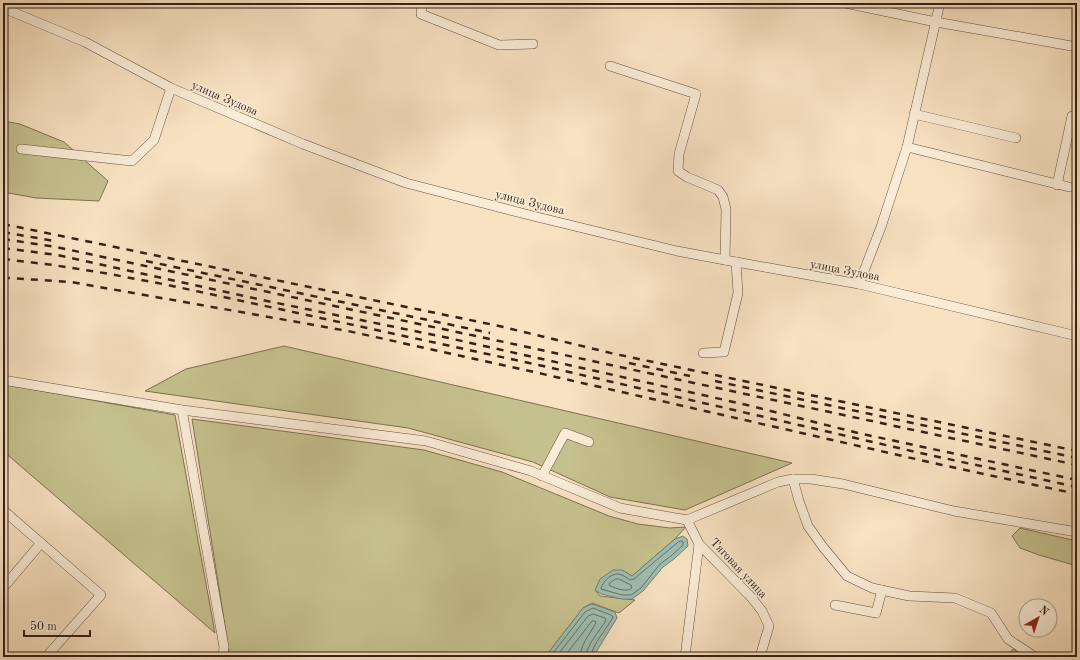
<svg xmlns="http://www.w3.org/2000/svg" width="1080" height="660" viewBox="0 0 1080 660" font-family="'Old Standard TT',serif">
	<rect width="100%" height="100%" fill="#f8e2c2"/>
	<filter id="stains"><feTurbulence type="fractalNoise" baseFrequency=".005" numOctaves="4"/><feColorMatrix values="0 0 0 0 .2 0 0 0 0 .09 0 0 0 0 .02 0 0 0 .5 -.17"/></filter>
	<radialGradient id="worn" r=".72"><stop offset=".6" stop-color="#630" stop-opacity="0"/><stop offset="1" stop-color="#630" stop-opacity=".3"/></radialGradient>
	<!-- green -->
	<g fill="#c5c18e" stroke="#7e7052">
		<polygon points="3,121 20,124 64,142 108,181 99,201 36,198 3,192"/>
		<polygon points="284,346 792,463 685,510 610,497 533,462 408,428 145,391 186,369"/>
		<polygon points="3,384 175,415 215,633 3,451"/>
		<polygon points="192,419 424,450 502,472 609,516 638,524 670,528 686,527 675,539 632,576 622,570 595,590 600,596 635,600 619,613 592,603 583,608 545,657 230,657"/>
		<polygon points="1020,528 1077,541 1077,566 1039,555 1020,548 1012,536"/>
		<polygon points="1013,649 1025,657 1005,657"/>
	</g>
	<!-- water -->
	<g fill="#9dbeb1" stroke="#747f73">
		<polygon points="683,536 687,539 688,546 674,559 663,567 643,591 632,599 622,599 601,594 595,590 600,579 613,570 622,570 632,576 675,539"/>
		<polygon points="592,604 615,612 617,618 593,657 545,657 583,608"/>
	</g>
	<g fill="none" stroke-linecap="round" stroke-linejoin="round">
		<!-- shore -->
		<g stroke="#6a6f64" stroke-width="1">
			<path d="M681,541L683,542V545L671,556L660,564L641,588L631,595H622L601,589C602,582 611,573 619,574C623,575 627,578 630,580L634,579L677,543Z"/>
			<path d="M616,579H619L631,585L632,588C626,593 616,588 610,586L609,584Z"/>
			<path d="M550,657L585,612L593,608L611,615L613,617C607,629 592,644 591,657"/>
			<path d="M556,657L588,616L593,614L605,618L606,620C600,631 586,645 586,657"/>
			<path d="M564,657L592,621H595L596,623C590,633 580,646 580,657"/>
		</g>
		<defs>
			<g id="minor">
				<polyline points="422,3 421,14 499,45 533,44"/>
				<polyline points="845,3 936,22 1077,47"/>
				<polyline points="3,8 85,42 171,88 303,144 406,183 533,216 677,251 725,260 859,284 1077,336"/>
				<polyline points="610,66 696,94 679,154 678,171 687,177 718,190 723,197 726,209 725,260"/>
				<polyline points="914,114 1016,138"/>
				<polyline points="907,147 1069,187"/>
				<polyline points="21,149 132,161 154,140 171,88"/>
				<polyline points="1057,185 1072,116"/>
				<polyline points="859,284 881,227 907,147 940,3"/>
				<polyline points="703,353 724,352 738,293 736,262"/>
				<polyline points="3,380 182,410 426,441 531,471 620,508 687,520 778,482 793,479 811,479 843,484 954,511 1077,532"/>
				<polyline points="182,410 224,647 223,657"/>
				<polyline points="542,476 565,433 589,442"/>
				<polyline points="793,479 799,501 808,526 823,547 847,576 872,588 909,596 955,598 991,613 1008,639 1035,657"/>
				<polyline points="3,510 101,595 46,657"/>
				<polyline points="687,520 699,544 751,597 762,611 769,626 760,657"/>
				<polyline points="3,588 41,543"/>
				<polyline points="835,605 876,613 882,590"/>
				<polyline points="685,657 699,544"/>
			</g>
		</defs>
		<!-- minor casing -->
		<use href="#minor" stroke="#665042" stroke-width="10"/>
		<!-- minor -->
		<use href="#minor" stroke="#faecd7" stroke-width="9"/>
		<!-- rail -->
		<g stroke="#362017" stroke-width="2.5" stroke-dasharray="7 7" stroke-linecap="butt">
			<polyline points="3,224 499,326 615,354 1077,451"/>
			<polyline points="3,232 54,241"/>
			<polyline points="3,239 56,247 504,342 750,395 1077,465"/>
			<polyline points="3,248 57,255 267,301 444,337 747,405 858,433 1077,480"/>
			<polyline points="3,259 53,265 104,273 168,285 543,366 916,452 1077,487"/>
			<polyline points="146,261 490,333"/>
			<polyline points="3,279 9,278 71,282 348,331 534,372 942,465 1077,494"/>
			<polyline points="629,363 690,376"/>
			<polyline points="715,381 1077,458"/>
		</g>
	</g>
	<g text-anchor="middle" stroke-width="3" stroke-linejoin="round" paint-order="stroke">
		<!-- street labels -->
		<g font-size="12" fill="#362017" stroke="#faecd7">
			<text transform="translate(225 98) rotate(23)" y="4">улица Зудова</text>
			<text transform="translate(530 202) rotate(14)" y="4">улица Зудова</text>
			<text transform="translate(845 270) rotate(11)" y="4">улица Зудова</text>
			<text transform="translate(739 568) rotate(47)" y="4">Тяговая улица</text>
		</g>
	</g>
	<!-- margin -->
	<rect width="1080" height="660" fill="none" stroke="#f8e2c2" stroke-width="16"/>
	<rect x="4" y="4" width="1072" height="652" fill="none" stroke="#362017" stroke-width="2"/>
	<rect x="8" y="8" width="1064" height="644" fill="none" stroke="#362017"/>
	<!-- north arrow -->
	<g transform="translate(1038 618) rotate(39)"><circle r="19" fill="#faecd7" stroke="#ac9a8a"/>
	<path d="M0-3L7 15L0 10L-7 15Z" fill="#8f2418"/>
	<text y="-6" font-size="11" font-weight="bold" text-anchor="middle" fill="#362017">N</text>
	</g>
	<!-- scale -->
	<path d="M24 630v6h66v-6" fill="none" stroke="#362017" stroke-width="2"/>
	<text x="30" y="630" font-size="12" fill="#362017" stroke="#faecd7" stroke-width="3" paint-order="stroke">50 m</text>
	<rect width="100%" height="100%" filter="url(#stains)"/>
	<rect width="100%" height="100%" fill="url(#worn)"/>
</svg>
